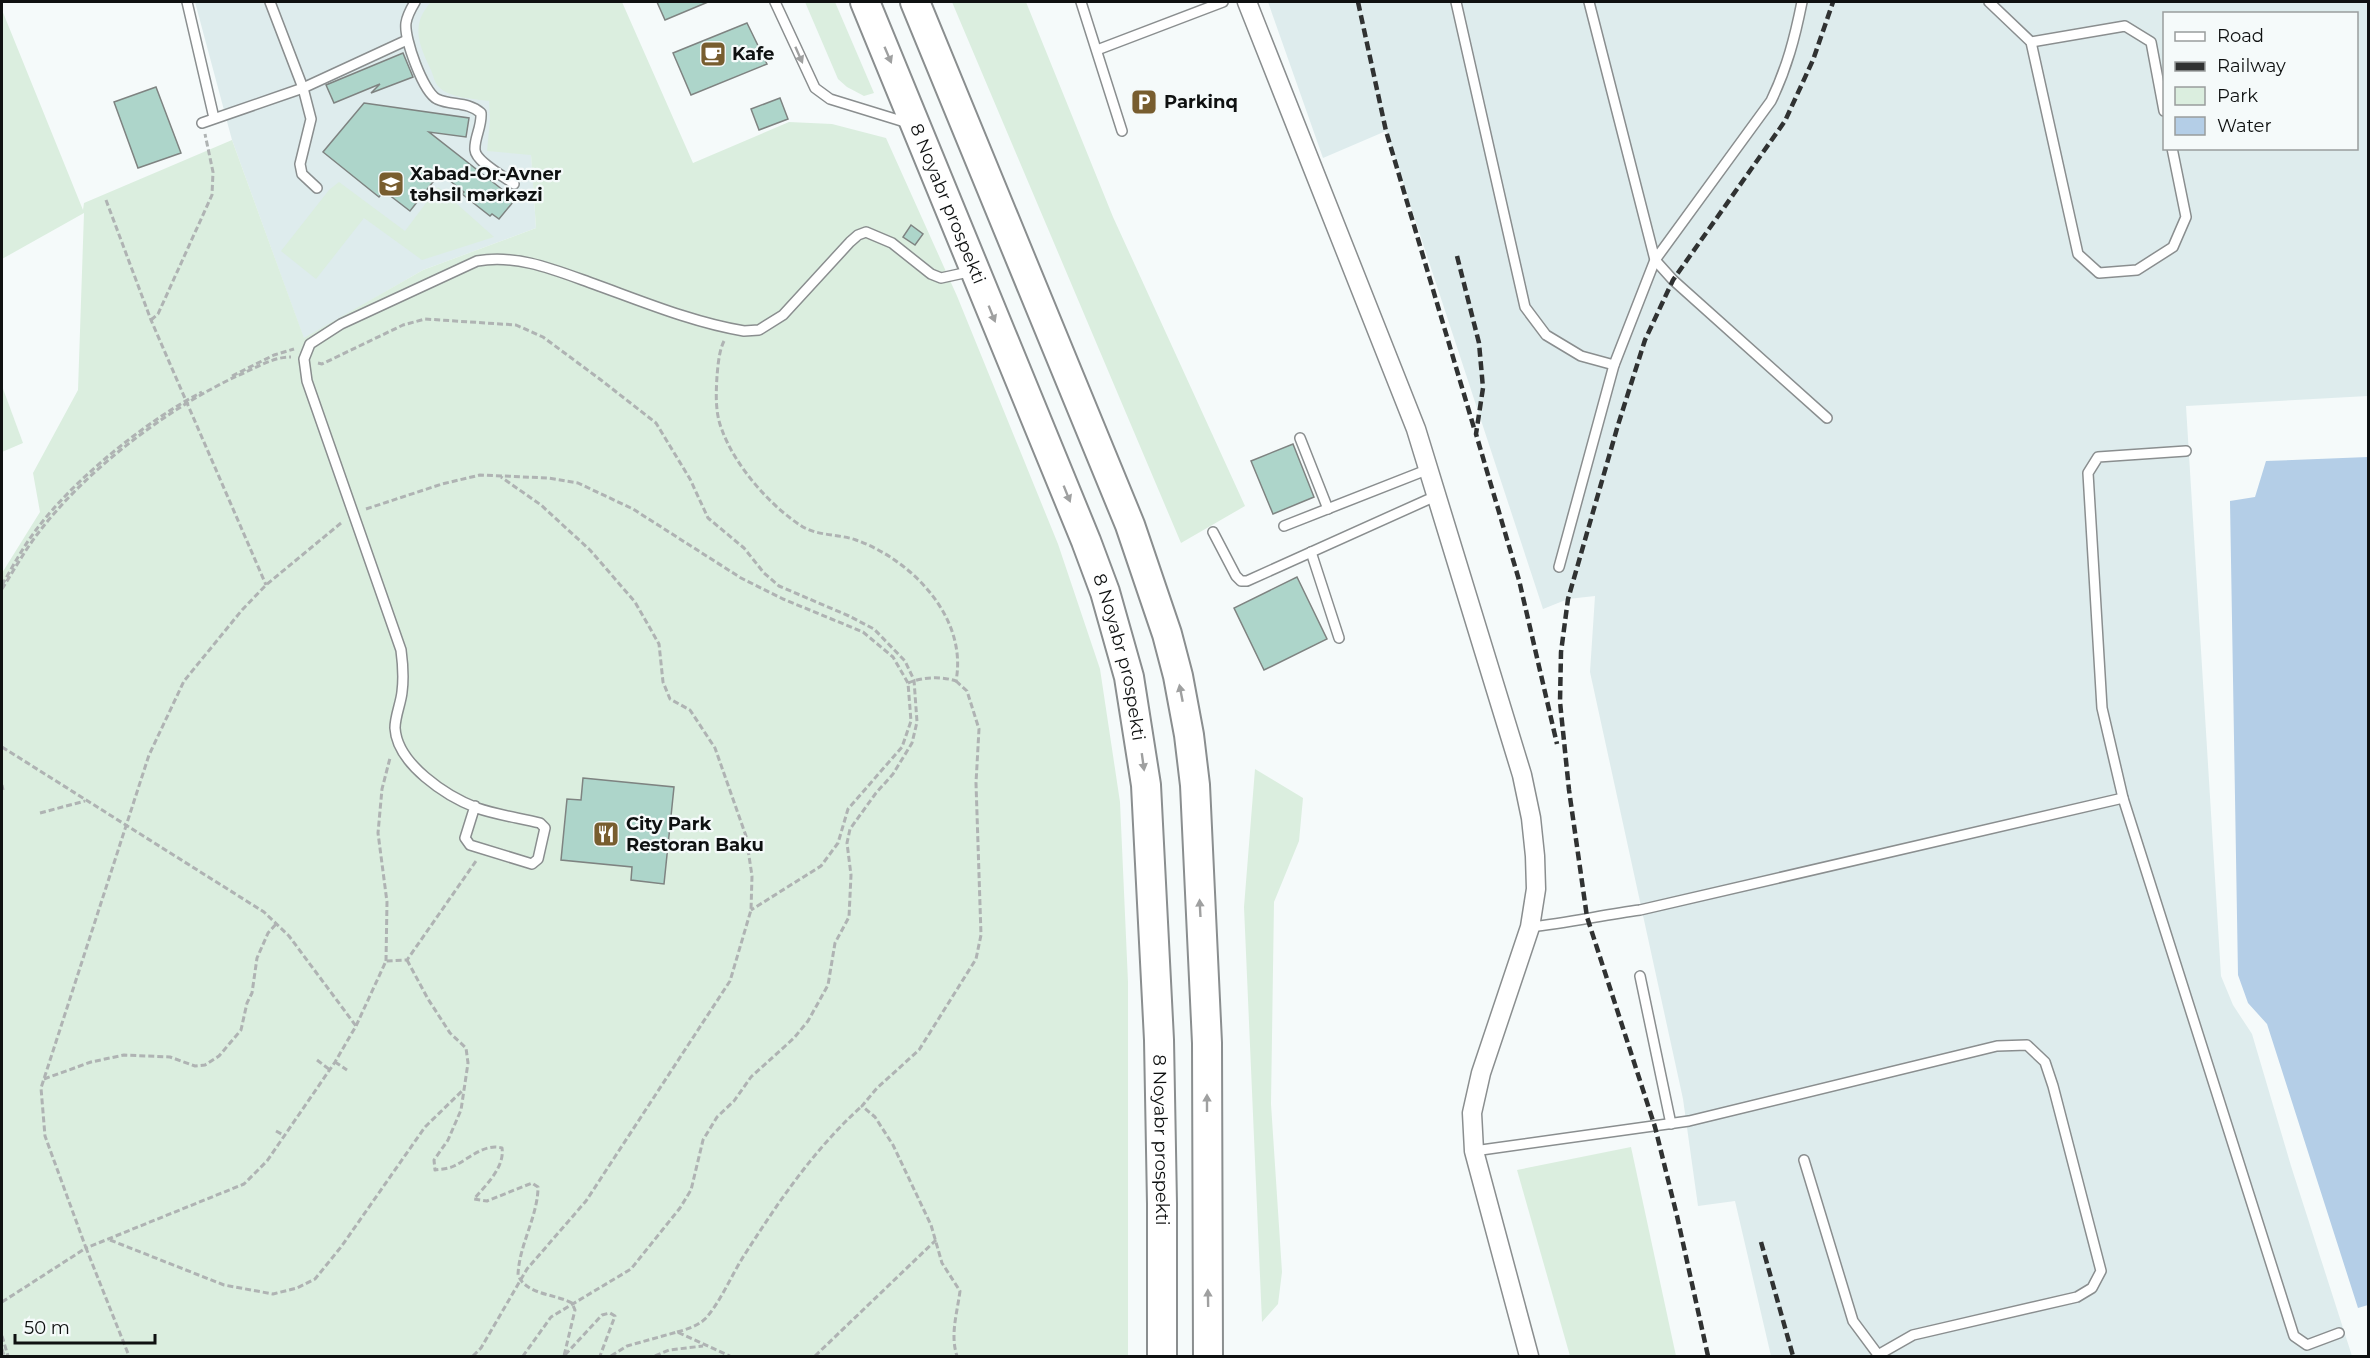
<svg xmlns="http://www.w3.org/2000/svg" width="2370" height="1358" viewBox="0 0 2370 1358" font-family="Montserrat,sans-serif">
	<rect width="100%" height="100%" fill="#f5fafa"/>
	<!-- built -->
	<g fill="#deeced" fill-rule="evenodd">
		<polygon points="195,2 521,2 536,228 423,270 304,339 232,140"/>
		<path d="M1268,2H2368V396L2186,406L2221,976L2233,1005L2252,1034L2291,1166L2352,1356H1771L1735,1201L1698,1206L1683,1099L1590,672L1595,596L1568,599L1543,609L1386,131L1323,158ZM2164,14H2356V148H2164Z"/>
	</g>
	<!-- green -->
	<g fill="#dbeedf">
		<path d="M431,2H622L693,163L789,122L832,124L886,138L957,296L1058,544L1100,669L1120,802L1128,982V1356H2V573L40,512L33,473L78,390L84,213L2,259V10L83,210L84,203L232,140L304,338L423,270L536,228L531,155L487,151L490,120L489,101C475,99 449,98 439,87C435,84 433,75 431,70C419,45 410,25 431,2Z"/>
		<polygon points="805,2 835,2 874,93 864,96 847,87 838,79"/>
		<polygon points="952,2 1026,2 1113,217 1245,506 1181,543"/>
		<polygon points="339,182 405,231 438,187 494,237 422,260 364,218 316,279 281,251 329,190"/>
		<polygon points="2,386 23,443 2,452"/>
		<polygon points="1255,769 1303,798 1299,841 1274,902 1271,1104 1282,1272 1278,1304 1262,1322 1244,907"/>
		<polygon points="1631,1147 1676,1356 1570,1356 1517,1170"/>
	</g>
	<!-- water -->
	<polygon fill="#b4cee7" points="2368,457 2368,1305 2358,1308 2267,1024 2248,1003 2238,975 2230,501 2255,497 2266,461"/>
	<!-- building -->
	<g fill="#add5ca" stroke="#7e8381" stroke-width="1.5">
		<polygon points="657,2 708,2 665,20"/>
		<polygon points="747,23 767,64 691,95 673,53"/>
		<polygon points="403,53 413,77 371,93 380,84 334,103 326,85"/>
		<polygon points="156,87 181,153 138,168 114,102"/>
		<polygon points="780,98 788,119 759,130 751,109"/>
		<polygon points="364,103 469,118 466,137 429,132 508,194 506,196 513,202 499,219 492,214 490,216 462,194 464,192 440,173 410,211 384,191 379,197 323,152"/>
		<polygon points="911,225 923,234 915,245 903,237"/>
		<polygon points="1293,444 1314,497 1273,514 1251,461"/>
		<polygon points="1297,577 1327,639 1264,670 1234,608"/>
		<polygon points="583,778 674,787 664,884 631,880 632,867 561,860 567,799 581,800"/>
	</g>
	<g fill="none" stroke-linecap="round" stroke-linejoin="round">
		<defs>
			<g id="service">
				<polyline points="187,2 214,118"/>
				<polyline points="270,2 303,88 311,119 300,164 302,174 317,188"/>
				<path d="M415,2C412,7 407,16 406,23C404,38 423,92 437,99C452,106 467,101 481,113C482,127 474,138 475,150C476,162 505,177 514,184"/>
				<polyline points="775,2 815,88 830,99 908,123"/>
				<polyline points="1081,2 1122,131"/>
				<polyline points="1456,2 1525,307 1546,335 1581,356 1614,365"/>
				<polyline points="1589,2 1655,260 1673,280 1827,418"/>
				<polyline points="1989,2 2031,42 2078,254 2099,273 2137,270 2173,247 2186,217 2172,148"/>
				<polyline points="2031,42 2125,26 2151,42 2164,111"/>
				<polyline points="1097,50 1223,2"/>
				<polyline points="202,123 303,88 407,40"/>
				<polyline points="1300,438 1328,509"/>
				<polyline points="2186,451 2098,457 2088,473 2102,708 2123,798 2294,1336 2307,1345 2339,1333"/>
				<polyline points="1284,526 1429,469"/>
				<polyline points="1213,532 1236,576 1241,581 1247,581 1438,495"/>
				<polyline points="1311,552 1339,638"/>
				<path d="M1559,567L1614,365L1655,260L1771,101C1787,68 1795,37 1802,2"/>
				<path d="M475,806L465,838L470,845L532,864L538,859L545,828L540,823C520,818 497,815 477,808C446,796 397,764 395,728C395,716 401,703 402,692C404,677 403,665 401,650L307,381L304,359L310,344L341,324L477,261C518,254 555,270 594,284C641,301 694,323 744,331L759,330L783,315L850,242L858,235L866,232L892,243L931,274L941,278L973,271"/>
				<path d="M1530,927C1567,923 1603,915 1640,910L2123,798"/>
				<polyline points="1640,976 1671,1124"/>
				<polyline points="1474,1151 1689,1121 1997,1046 2027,1045 2045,1062 2053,1086 2101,1271 2092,1288 2077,1297 1913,1335 1878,1355"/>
				<polyline points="1804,1160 1853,1321 1879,1356"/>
			</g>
			<polyline id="minor" points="1247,2 1416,429 1522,775 1531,818 1535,856 1536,889 1530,927 1481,1073 1472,1113 1474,1151 1529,1356"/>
			<g id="trunk">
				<path id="s1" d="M865,2L1086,541L1105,592L1129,677L1146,785L1159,1040L1162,1204V1356"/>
				<polyline points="915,2 1130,525 1167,634 1178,676 1189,735 1195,785 1207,1043 1208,1356"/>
			</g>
		</defs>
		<!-- service casing -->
		<use href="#service" stroke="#8a8e8f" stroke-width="12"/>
		<!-- minor casing -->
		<use href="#minor" stroke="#8a8e8f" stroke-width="21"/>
		<!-- trunk casing -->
		<use href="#trunk" stroke="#8a8e8f" stroke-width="32"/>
		<!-- path -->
		<g stroke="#afb3b3" stroke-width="3" stroke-dasharray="6 3" stroke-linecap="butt">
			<polyline points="106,200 151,320 266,585"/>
			<polyline points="151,320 158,314 212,195 213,172 205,134"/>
			<path d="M724,341C719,351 718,365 717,376C716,394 715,413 722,430C735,466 771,507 803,527C819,536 839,534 856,540C912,560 968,618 956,681C941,676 923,677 908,683"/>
			<polyline points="318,363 322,364 403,325 425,319 516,325 543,337 601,380 656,423 690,479 708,518 744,548 764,573 779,586 849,616 874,629 905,661 914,680 917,722 912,743 893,774 876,793 850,829 847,843 851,875 849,917 835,943 828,985 808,1021 794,1038 751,1077 734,1101 717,1117 703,1140 691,1190 680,1208 631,1269 551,1317 523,1356"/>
			<polyline points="232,376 274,355 294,349"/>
			<polyline points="366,509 442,484 480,475 548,478 578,483 633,509 741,578 783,599 863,632 893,657 908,683 911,721 902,747 848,809 838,843 821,866 751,910"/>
			<polyline points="341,523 266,585 242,610 184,681 149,755 41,1088 45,1136 86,1248 244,1184 267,1161 335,1062 356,1026 386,961 407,960 476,861"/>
			<path d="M2,585C13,566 23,547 36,530C74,479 146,421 202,392"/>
			<path d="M2,589C14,570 25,550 39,532C87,469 168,408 239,375C256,368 272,357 291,357"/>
			<path d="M956,681L967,691L979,729L976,783L981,935L976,959L919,1050L877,1088L862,1106L875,1117L893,1145L931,1225L942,1263L960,1291C957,1314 950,1335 957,1356"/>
			<polyline points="2,747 264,912 289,936 356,1026"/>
			<polyline points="2,785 3,790"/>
			<polyline points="40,813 85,801"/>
			<path d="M407,960L428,999L450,1033L466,1048L468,1063L461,1110L448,1140L434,1160L435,1170C441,1169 448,1169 454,1166C469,1159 484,1143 502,1148C505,1167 486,1185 474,1199L487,1201L532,1183L538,1187C538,1216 519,1245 518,1275C526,1295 556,1294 572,1303L575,1310L564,1356"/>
			<polyline points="386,961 387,902 378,833 382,789 390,758"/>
			<polyline points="317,1060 330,1070"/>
			<polyline points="335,1062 347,1070"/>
			<polyline points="44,1079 91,1062 124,1055 170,1057 195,1066 205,1065 219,1056 241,1030 247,1003 252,993 257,958 268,933 276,924"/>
			<polyline points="276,1131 285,1136"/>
			<polyline points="110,1240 224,1285 273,1294 297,1288 315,1279 341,1247 425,1127 463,1090"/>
			<polyline points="2,1302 86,1248 129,1356"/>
			<path d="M677,1332C688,1329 698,1326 706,1318C721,1301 732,1274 745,1254C779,1201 815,1148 862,1106"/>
			<polyline points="2,1336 8,1356"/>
			<polyline points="2,1349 4,1356"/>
			<polyline points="565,1355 602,1315 610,1313 615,1316 600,1356"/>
			<polyline points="473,1356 481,1348 527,1269 586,1201 730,981 751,910 752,876 746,836 715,748 690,710 670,699 663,682 659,644 635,602 590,550 541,505 501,477"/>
			<polyline points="611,1356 627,1346 677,1332 730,1356"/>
			<polyline points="655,1356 669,1350 703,1346"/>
			<polyline points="815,1356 936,1240"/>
		</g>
		<!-- service -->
		<use href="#service" stroke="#fff" stroke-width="9"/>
		<!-- minor -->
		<use href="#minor" stroke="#fff" stroke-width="18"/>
		<!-- trunk -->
		<use href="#trunk" stroke="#fff" stroke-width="28"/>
		<!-- rail -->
		<g stroke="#303232" stroke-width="4.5" stroke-dasharray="9 4.5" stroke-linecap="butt">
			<polyline points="1358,2 1386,131 1474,428"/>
			<polyline points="1457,256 1479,343 1483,388 1476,434 1519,580 1557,744"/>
			<polyline points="1761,1242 1793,1356"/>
			<polyline points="1708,1356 1677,1216 1655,1127 1587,917 1569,790 1560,702 1561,652 1568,599 1618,425 1645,340 1673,280 1785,121 1813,60 1833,2"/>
		</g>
	</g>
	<!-- one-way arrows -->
	<defs><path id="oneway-solid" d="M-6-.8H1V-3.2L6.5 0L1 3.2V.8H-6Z" transform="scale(1.5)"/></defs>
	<g fill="#9fa0a0">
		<use href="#oneway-solid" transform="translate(799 55) rotate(66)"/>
		<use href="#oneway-solid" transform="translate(888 55) rotate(67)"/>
		<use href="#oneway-solid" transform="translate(992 314) rotate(68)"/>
		<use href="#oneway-solid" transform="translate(1067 494) rotate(68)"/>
		<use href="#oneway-solid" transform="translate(1181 693) rotate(-101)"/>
		<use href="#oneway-solid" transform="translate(1143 762) rotate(82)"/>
		<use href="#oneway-solid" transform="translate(1200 908) rotate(-93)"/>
		<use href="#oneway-solid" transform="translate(1207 1103) rotate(-90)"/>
		<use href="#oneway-solid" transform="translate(1208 1298) rotate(-91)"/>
	</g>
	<!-- icons -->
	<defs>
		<symbol id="cafe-square" viewBox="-11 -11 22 22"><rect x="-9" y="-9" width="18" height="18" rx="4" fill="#785d2f" stroke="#f5fafa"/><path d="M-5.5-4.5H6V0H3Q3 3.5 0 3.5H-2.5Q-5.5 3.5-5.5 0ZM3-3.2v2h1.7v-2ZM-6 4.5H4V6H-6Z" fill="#fff"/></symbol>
		<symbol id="parking-square" viewBox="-11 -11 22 22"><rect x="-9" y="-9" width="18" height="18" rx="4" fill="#785d2f" stroke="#f5fafa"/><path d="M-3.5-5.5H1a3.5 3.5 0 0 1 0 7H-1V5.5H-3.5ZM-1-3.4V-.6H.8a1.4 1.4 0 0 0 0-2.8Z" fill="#fff"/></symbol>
		<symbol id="school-square" viewBox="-11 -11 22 22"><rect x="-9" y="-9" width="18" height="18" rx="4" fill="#785d2f" stroke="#f5fafa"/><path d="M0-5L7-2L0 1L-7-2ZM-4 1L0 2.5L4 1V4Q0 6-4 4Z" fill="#fff"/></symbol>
		<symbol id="restaurant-square" viewBox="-11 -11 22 22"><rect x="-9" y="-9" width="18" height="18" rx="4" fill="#785d2f" stroke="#f5fafa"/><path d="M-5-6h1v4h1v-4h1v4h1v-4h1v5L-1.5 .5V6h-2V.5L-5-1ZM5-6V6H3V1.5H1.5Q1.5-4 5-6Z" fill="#fff"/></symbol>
	</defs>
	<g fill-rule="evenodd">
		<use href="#cafe-square" x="698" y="39" width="30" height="30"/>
		<use href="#parking-square" x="1129" y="87" width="30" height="30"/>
		<use href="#school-square" x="376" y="169" width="30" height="30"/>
		<use href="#restaurant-square" x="591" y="819" width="30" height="30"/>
	</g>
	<g text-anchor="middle" stroke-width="4.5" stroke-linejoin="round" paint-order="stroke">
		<!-- poi labels -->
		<g font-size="18" font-weight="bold" fill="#0f1111" stroke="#f5fafa" text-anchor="start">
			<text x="732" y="60">Kafe</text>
			<text x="1164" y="108">Parkinq</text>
			<text x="410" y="180">Xabad-Or-Avner<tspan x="410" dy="21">təhsil mərkəzi</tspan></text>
			<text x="626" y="830">City Park<tspan x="626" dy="21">Restoran Baku</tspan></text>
		</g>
		<!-- street labels -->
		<g font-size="18" fill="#0f1111" stroke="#f5fafa">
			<text dy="6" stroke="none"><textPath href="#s1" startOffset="218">8 Noyabr prospekti</textPath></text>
			<text dy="6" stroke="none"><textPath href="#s1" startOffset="704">8 Noyabr prospekti</textPath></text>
			<text dy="6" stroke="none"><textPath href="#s1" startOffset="1190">8 Noyabr prospekti</textPath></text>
		</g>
	</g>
	<!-- border -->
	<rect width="2370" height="1358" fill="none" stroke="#0f1111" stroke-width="6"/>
	<!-- legend -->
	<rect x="2163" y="12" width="195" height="138" fill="#f5fafa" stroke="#999d9d" stroke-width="1.5"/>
	<rect x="2175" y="32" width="30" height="9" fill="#ffffff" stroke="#999d9d" stroke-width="1.5"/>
	<text x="2217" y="42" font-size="18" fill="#0f1111">Road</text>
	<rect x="2175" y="62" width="30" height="9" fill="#303232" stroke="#999d9d" stroke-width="1.5"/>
	<text x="2217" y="72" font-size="18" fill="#0f1111">Railway</text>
	<rect x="2175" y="87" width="30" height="18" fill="#dbeedf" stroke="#999d9d" stroke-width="1.5"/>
	<text x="2217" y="102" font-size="18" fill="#0f1111">Park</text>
	<rect x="2175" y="117" width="30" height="18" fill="#b4cee7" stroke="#999d9d" stroke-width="1.5"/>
	<text x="2217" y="132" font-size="18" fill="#0f1111">Water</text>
	<!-- scale -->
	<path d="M15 1334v9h140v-9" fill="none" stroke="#0f1111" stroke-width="3"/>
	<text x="24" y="1334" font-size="18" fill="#0f1111" stroke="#f5fafa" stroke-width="4.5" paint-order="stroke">50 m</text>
</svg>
